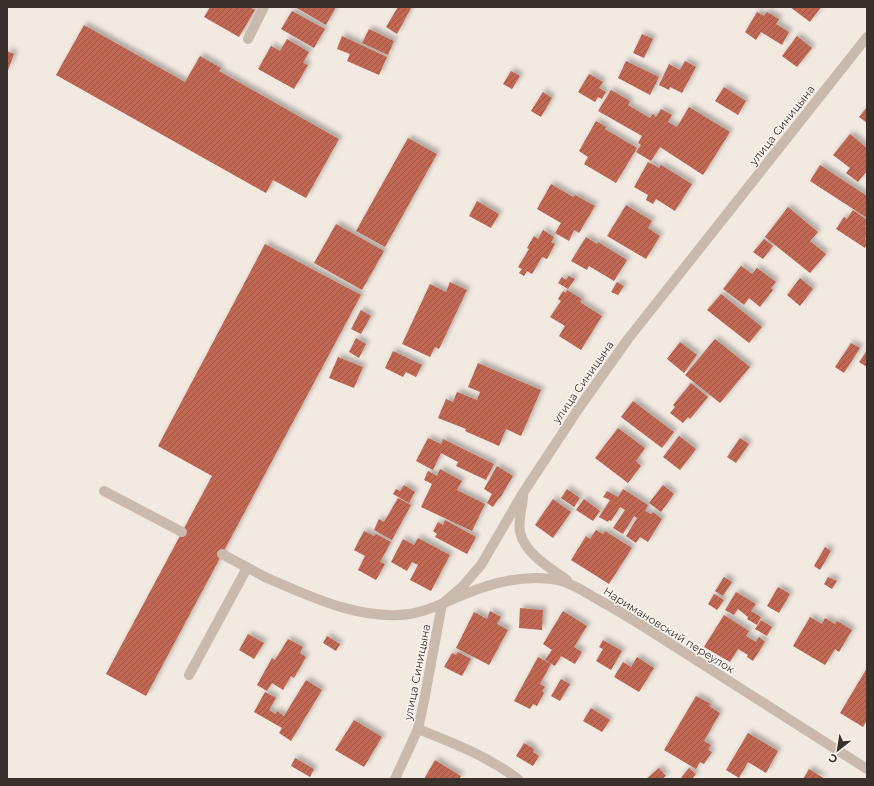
<svg xmlns="http://www.w3.org/2000/svg" width="874" height="786" viewBox="0 0 874 786" font-family="Montserrat,sans-serif">
	<defs>
		<pattern id="building-hatch" width="6" height="6" patternUnits="userSpaceOnUse"><rect width="6" height="6" fill="#c06752"/><path d="M-1 1l2-2M0 6l6-6M5 7l2-2" fill="none" stroke="#9d5544"/></pattern>
		<filter id="shadow"><feDropShadow dx="3.5" dy="-3.5" stdDeviation="2" flood-color="#0004"/></filter>
	</defs>
	<rect width="100%" height="100%" fill="#f2e9e1"/>
	<!-- building -->
	<g fill="url(#building-hatch)" filter="url(#shadow)">
		<polygon points="210,7 249,7 255,10 239,37 204,17"/>
		<polygon points="295,7 336,7 326,25"/>
		<polygon points="398,7 411,8 397,34 386,27"/>
		<polygon points="790,7 821,7 810,22"/>
		<polygon points="292,11 325,29 314,48 281,29"/>
		<polygon points="757,12 764,16 767,12 779,19 776,24 789,32 782,45 761,32 756,40 745,32"/>
		<polygon points="84,25 185,82 200,56 221,68 219,71 339,139 306,198 273,180 266,193 56,75"/>
		<polygon points="369,29 394,41 388,55 362,43"/>
		<polygon points="642,34 653,39 644,58 633,53"/>
		<polygon points="342,36 387,57 379,75 347,61 350,54 337,49"/>
		<polygon points="797,36 812,48 797,67 782,56"/>
		<polygon points="287,39 309,52 303,63 308,65 294,89 258,69 271,46 280,51"/>
		<polygon points="7,51 14,54 7,73"/>
		<polygon points="626,61 659,77 650,95 618,78"/>
		<polygon points="685,61 696,67 682,93 670,87 669,90 659,85 669,64 680,70"/>
		<polygon points="511,71 520,76 512,89 503,84"/>
		<polygon points="589,74 603,82 599,88 606,92 602,99 598,97 595,102 578,92"/>
		<polygon points="724,87 746,101 738,115 715,101"/>
		<polygon points="611,90 630,101 628,105 650,118 653,114 656,117 661,109 672,115 668,122 677,127 689,107 730,132 703,175 660,147 651,161 636,152 641,145 638,143 642,136 598,111"/>
		<polygon points="543,92 552,98 541,117 531,111"/>
		<polygon points="867,107 867,123 859,117"/>
		<polygon points="596,121 606,127 605,129 637,148 616,183 584,164 588,157 579,151"/>
		<polygon points="850,134 867,148 867,171 858,182 846,173 850,168 833,155"/>
		<polygon points="408,138 437,154 385,247 356,231"/>
		<polygon points="648,162 659,168 661,165 692,184 675,211 656,199 653,204 646,200 648,195 634,187"/>
		<polygon points="820,165 867,196 867,218 810,181"/>
		<polygon points="551,184 573,197 575,195 595,206 579,233 574,230 569,241 555,233 561,223 537,209"/>
		<polygon points="477,201 499,214 491,228 469,216"/>
		<polygon points="626,205 652,221 648,228 660,236 646,259 607,236"/>
		<polygon points="788,207 818,232 810,241 826,254 810,273 765,237"/>
		<polygon points="853,210 867,220 867,224 865,227 867,228 867,236 865,239 867,241 867,244 865,248 836,229 844,217 847,219"/>
		<polygon points="336,224 384,251 362,290 314,263"/>
		<polygon points="543,230 554,237 551,242 555,244 547,259 542,257 532,274 527,271 524,276 519,273 522,269 518,267 529,249 527,248 534,236 538,239"/>
		<polygon points="586,237 597,244 598,242 627,260 614,281 589,266 587,270 571,261"/>
		<polygon points="764,239 773,246 763,259 753,252"/>
		<polygon points="265,244 361,295 146,696 106,674 212,476 158,446"/>
		<polygon points="741,266 752,274 757,268 776,282 771,288 773,290 760,307 749,298 744,305 723,289"/>
		<polygon points="569,276 575,279 568,289 558,283 562,277 566,280"/>
		<polygon points="800,278 813,289 800,306 787,295"/>
		<polygon points="450,282 467,290 439,349 435,347 430,357 402,344 430,284 446,292"/>
		<polygon points="617,282 624,286 618,295 611,292"/>
		<polygon points="567,290 582,299 580,302 602,316 581,350 559,336 565,326 550,317 561,301 558,299 563,291 566,293"/>
		<polygon points="721,294 762,327 749,343 707,310"/>
		<polygon points="361,310 371,316 361,334 351,329"/>
		<polygon points="356,338 366,344 359,358 349,352"/>
		<polygon points="715,339 750,367 720,403 685,375"/>
		<polygon points="680,342 697,355 684,373 667,359"/>
		<polygon points="851,343 860,348 844,373 835,367"/>
		<polygon points="393,351 422,365 416,377 406,372 403,377 385,368"/>
		<polygon points="866,352 867,353 867,367 859,362"/>
		<polygon points="338,357 363,367 354,388 329,378"/>
		<polygon points="478,363 541,390 521,436 506,429 499,446 465,431 466,429 438,418 446,399 453,402 457,392 477,400 480,392 468,387"/>
		<polygon points="691,383 708,397 690,419 688,417 683,423 670,413 675,407 673,405"/>
		<polygon points="633,401 674,432 662,448 621,417"/>
		<polygon points="618,428 645,448 636,461 641,466 628,483 595,458"/>
		<polygon points="679,436 696,449 680,470 663,457"/>
		<polygon points="428,438 441,444 443,439 494,464 486,480 456,466 458,462 441,453 433,470 416,461"/>
		<polygon points="740,438 749,444 736,463 727,457"/>
		<polygon points="497,466 513,476 500,498 499,498 493,507 487,503 492,494 484,489"/>
		<polygon points="440,469 462,481 457,490 485,504 472,531 421,507 432,484 424,480 428,471 437,476"/>
		<polygon points="404,485 415,492 409,503 393,494 396,489 400,491"/>
		<polygon points="663,485 674,494 661,512 649,503"/>
		<polygon points="567,489 580,498 574,507 561,498"/>
		<polygon points="623,489 648,505 645,511 651,514 653,512 662,519 648,542 640,537 636,543 626,536 637,518 634,516 623,534 613,528 625,510 620,507 611,521 609,520 608,522 599,517 610,500 603,497 607,491 618,497"/>
		<polygon points="398,498 411,505 392,540 374,530 379,519 384,522"/>
		<polygon points="553,499 571,512 553,538 535,525"/>
		<polygon points="584,499 600,511 593,521 576,510"/>
		<polygon points="445,520 476,537 467,554 435,537 437,534 433,531 438,522 443,525"/>
		<polygon points="596,530 603,534 605,531 632,548 609,584 571,560 586,536 590,539"/>
		<polygon points="364,531 374,536 376,534 391,542 380,562 385,564 376,580 358,570 365,556 354,550"/>
		<polygon points="418,538 450,555 431,591 410,580 418,565 412,562 407,571 391,562 403,539 414,545"/>
		<polygon points="825,547 831,551 820,570 814,566"/>
		<polygon points="724,577 732,582 723,596 715,591"/>
		<polygon points="828,577 837,581 832,589 824,584"/>
		<polygon points="778,587 790,594 779,613 767,606"/>
		<polygon points="736,592 756,604 751,611 761,617 757,625 747,619 748,617 738,609 734,615 725,610"/>
		<polygon points="714,594 724,600 717,610 708,604"/>
		<polygon points="520,608 543,610 542,630 519,628"/>
		<polygon points="490,611 501,617 497,624 508,630 489,665 456,648 474,612 487,619"/>
		<polygon points="563,611 587,626 574,647 582,652 575,664 561,656 555,666 545,660 552,650 543,644"/>
		<polygon points="724,615 749,631 746,636 756,642 759,637 765,642 753,661 747,657 748,655 738,649 730,662 704,647"/>
		<polygon points="810,617 822,624 825,618 835,624 837,621 852,630 839,652 835,649 825,665 793,646"/>
		<polygon points="761,620 772,627 767,636 755,629"/>
		<polygon points="248,634 264,643 254,659 239,650"/>
		<polygon points="327,636 340,644 336,651 323,643"/>
		<polygon points="288,639 303,647 300,653 306,657 294,678 291,676 283,690 272,683 267,691 257,685 272,658 275,660"/>
		<polygon points="603,640 622,651 611,670 596,661 603,649 599,647"/>
		<polygon points="458,652 471,659 462,676 444,667 452,653 456,655"/>
		<polygon points="538,657 551,664 540,684 545,687 542,691 544,693 537,706 533,704 530,709 514,701"/>
		<polygon points="637,657 654,668 639,692 614,677 623,662 631,667"/>
		<polygon points="867,668 867,720 863,727 840,713"/>
		<polygon points="561,679 570,684 560,701 551,696"/>
		<polygon points="306,680 322,690 291,741 279,733 282,728 254,712 265,692 276,698 269,710 276,714 277,711 284,716"/>
		<polygon points="696,696 711,704 709,706 720,713 704,741 711,745 708,750 712,752 704,764 700,762 696,769 664,750"/>
		<polygon points="591,708 610,720 602,732 583,721"/>
		<polygon points="354,720 382,737 364,767 335,750"/>
		<polygon points="748,733 778,751 766,773 748,762 739,778 726,770"/>
		<polygon points="524,743 534,749 533,752 539,756 533,766 516,756"/>
		<polygon points="295,758 314,769 310,777 291,766"/>
		<polygon points="435,760 461,776 459,779 424,779"/>
		<polygon points="659,768 666,776 662,779 646,779"/>
		<polygon points="689,768 696,774 692,779 680,779"/>
		<polygon points="809,769 825,779 803,779"/>
	</g>
	<g fill="none" stroke-linecap="round" stroke-linejoin="round">
		<!-- service -->
		<g stroke="#cab9ad" stroke-width="10">
			<polyline points="104,491 182,532"/>
			<polyline points="222,554 265,577"/>
			<polyline points="189,675 247,568"/>
		</g>
		<!-- minor -->
		<g stroke="#cab9ad" stroke-width="10">
			<polyline points="248,39 264,7"/>
			<path d="M523,497C522,508 518,521 520,532C525,554 550,568 567,580"/>
			<path d="M265,577C309,596 360,621 410,614C429,611 446,602 463,595C493,582 526,574 558,580C572,583 585,592 597,599C619,611 640,624 660,637C729,681 798,725 867,769"/>
			<path d="M418,729C453,743 487,756 518,779"/>
			<polyline points="395,779 418,729 424,701 442,604 462,587 481,565 523,493 579,408 628,339 867,37"/>
		</g>
	</g>
	<g text-anchor="middle" stroke-width="3" stroke-linejoin="round" paint-order="stroke">
		<!-- street labels -->
		<g font-size="11" fill="#392f2b" stroke="#faf4ee">
			<text transform="translate(782 125) rotate(-52)" y="4">улица Синицына</text>
			<text transform="translate(583 382) rotate(-55)" y="4">улица Синицына</text>
			<text transform="translate(669 630) rotate(32)" y="4">Наримановский переулок</text>
			<text transform="translate(417 672) rotate(-79)" y="4">улица Синицына</text>
		</g>
	</g>
	<!-- border -->
	<rect width="874" height="786" fill="none" stroke="#392f2b" stroke-width="16"/>
	<!-- north arrow -->
	<g transform="translate(838 750) rotate(210)" stroke="#faf4ee" stroke-width="3" paint-order="stroke">
	<path d="M0-3L7 15L0 10L-7 15Z" fill="#392f2b"/>
	<text y="-6" font-size="11" font-weight="bold" text-anchor="middle" fill="#392f2b">С</text>
	</g>
</svg>
